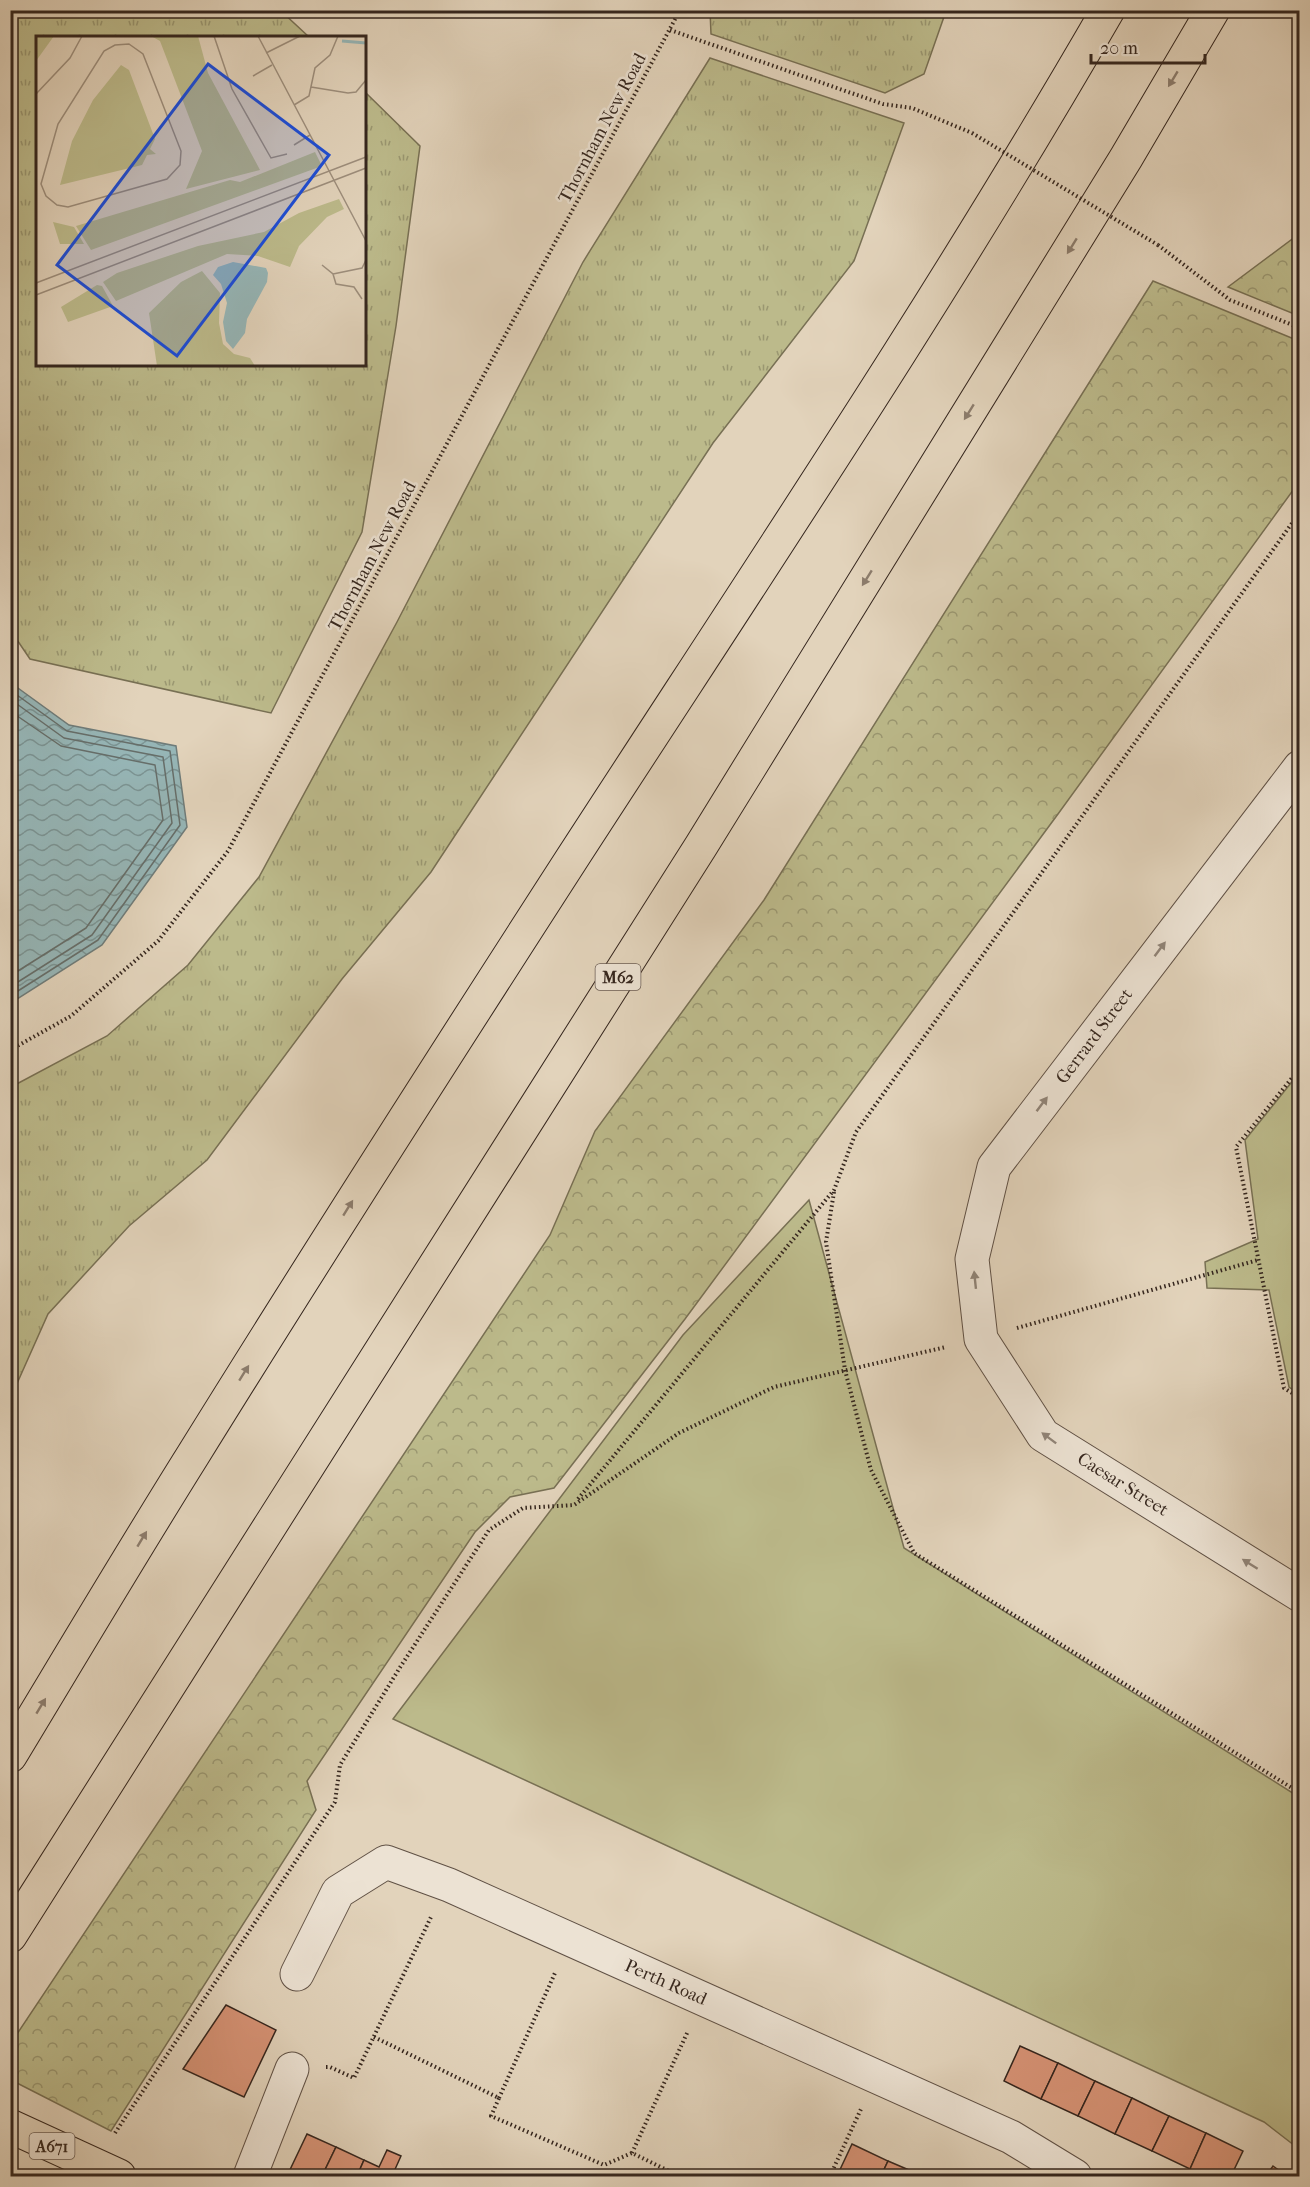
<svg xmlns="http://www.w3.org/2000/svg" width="1310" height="2187" viewBox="0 0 1310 2187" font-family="'IM FELL French Canon',serif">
	<defs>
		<pattern id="grass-tufts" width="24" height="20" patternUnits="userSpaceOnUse" patternTransform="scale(1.5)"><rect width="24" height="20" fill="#bcba8b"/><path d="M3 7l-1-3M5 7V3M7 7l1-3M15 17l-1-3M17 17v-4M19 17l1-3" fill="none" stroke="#9a9771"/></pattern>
		<pattern id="forest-crowns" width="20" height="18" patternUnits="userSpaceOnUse" patternTransform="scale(1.5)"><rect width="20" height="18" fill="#bcba8b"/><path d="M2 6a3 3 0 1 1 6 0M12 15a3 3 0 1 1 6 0" fill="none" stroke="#9a9771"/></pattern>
		<pattern id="water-waves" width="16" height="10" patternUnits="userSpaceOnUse" patternTransform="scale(1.5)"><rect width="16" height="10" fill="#96b6b7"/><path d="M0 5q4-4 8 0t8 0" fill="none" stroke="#7b9494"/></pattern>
	</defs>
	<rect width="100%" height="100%" fill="#e2d3bb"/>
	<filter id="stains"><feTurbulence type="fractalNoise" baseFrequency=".00333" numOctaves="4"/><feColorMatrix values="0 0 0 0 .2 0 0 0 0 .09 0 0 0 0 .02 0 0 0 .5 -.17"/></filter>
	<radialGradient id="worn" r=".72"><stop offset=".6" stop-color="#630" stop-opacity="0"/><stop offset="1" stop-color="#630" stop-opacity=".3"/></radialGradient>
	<!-- grass -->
	<g fill="url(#grass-tufts)" stroke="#787054" stroke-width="1.5">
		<polygon points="710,10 946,10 946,11 924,74 885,93 711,34"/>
		<polygon points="10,11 281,11 309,37 38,38 38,364 364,364 365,92 420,146 396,326 362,532 271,713 30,659 11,631"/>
		<polygon points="710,58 904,123 854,261 713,443 431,872 342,979 207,1160 129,1226 48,1314 11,1397 11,1087 107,1036 188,965 259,877 397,622 583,262"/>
	</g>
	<!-- forest -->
	<g fill="url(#forest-crowns)" stroke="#787054" stroke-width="1.5">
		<polygon points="1299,234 1299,316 1228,287"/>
		<polygon points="1153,281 1299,341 1299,482 1058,814 685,1319 554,1488 510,1497 475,1532 307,1781 316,1810 111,2131 11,2080 11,2043 550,1235 595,1131 764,900"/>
	</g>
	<!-- park -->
	<g fill="#bcba8b" stroke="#787054" stroke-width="1.5">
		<polygon points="1299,1073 1299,1394 1289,1387 1269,1290 1207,1288 1205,1262 1258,1239 1245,1140"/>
		<polygon points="809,1200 904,1548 1299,1797 1299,2149 1264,2122 393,1719 683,1335"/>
	</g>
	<!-- water -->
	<polygon fill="url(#water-waves)" stroke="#6f7c7a" stroke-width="1.5" points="11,683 69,725 176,746 187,827 102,945 11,1003"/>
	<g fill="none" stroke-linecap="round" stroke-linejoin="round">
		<!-- shore -->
		<g stroke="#666e6a" stroke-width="1.5">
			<polyline points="10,690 67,731 170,751 180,825 98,940 10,996"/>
			<polyline points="10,699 64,738 163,757 172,823 92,935 10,987"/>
			<polyline points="10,711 61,746 155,765 163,820 86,928 10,976"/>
		</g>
	</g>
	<!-- building -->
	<g fill="#d79376" stroke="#35261e" stroke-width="1.5">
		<polygon points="226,2005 276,2030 244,2097 183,2069"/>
		<polygon points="1020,2046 1058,2063 1041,2099 1004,2081"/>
		<polygon points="1058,2063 1095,2081 1078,2116 1041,2099"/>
		<polygon points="1095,2081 1132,2098 1115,2134 1078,2116"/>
		<polygon points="1132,2098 1169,2116 1152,2151 1115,2134"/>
		<polygon points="1169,2116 1206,2133 1190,2169 1152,2151"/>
		<polygon points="1206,2133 1243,2151 1231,2176 1206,2176 1190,2169"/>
		<polygon points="307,2134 336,2147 322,2176 287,2176"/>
		<polygon points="852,2144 888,2161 881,2176 837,2176"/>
		<polygon points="336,2147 364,2160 357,2176 322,2176"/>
		<polygon points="387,2150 401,2156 392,2176 357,2176 364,2160 379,2167"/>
		<polygon points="888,2161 923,2176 881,2176"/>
		<polygon points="1273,2166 1287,2176 1266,2176"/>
	</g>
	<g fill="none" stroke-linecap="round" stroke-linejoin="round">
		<defs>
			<g id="street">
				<polyline points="1300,767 994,1167 972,1259 981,1339 1043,1435 1300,1595"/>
				<polyline points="297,1974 338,1892 386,1862 449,1885 1011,2137 1075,2176"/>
				<polyline points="250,2176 292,2069"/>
			</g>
			<polyline id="primary" points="10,2126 119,2176"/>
			<g id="highway">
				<path d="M10,1756C71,1655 131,1554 193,1455C317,1255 444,1057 571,860C753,579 940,301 1108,10"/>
				<polyline points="10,1936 701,846 1126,158 1213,10"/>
			</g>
		</defs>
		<!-- street casing -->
		<use href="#street" stroke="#605145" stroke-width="35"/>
		<!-- primary casing -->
		<use href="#primary" stroke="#35261e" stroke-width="35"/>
		<!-- highway casing -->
		<use href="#highway" stroke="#35261e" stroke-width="35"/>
		<!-- path -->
		<g stroke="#35261e" stroke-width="4" stroke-dasharray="1.5 3" stroke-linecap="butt">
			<polyline points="670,30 883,104 912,108 972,133"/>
			<polyline points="1158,245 1230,300 1300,328"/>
			<polyline points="10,1050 71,1016 158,941 228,851 680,10"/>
			<polyline points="1300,1068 1236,1147 1284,1388 1300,1398"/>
			<polyline points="834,1192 826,1242 845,1370 871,1470 914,1553 1300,1793"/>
			<polyline points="1017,1328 1258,1260"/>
			<polyline points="578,1499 834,1190 856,1132 1300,512"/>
			<polyline points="374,2037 499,2098 491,2116 604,2165 632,2153 679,2176"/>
			<polyline points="326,2067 330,2067 354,2078 431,1917"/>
			<polyline points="499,2098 555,1973"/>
			<polyline points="115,2133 335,1802 340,1765 399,1669 489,1530 523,1508 574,1505 679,1433 774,1387 946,1347"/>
			<polyline points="632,2153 688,2031"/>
			<polyline points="830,2176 861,2109"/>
		</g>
		<!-- street -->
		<use href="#street" stroke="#ece2d3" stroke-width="33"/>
		<!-- primary -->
		<use href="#primary" stroke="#e2d3bb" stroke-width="33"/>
		<!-- highway -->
		<use href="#highway" stroke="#e2d3bb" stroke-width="33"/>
		<!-- path-bridge -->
		<polyline stroke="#35261e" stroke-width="4" stroke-dasharray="1.5 3" stroke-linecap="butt" points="972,133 1158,245"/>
	</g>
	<!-- one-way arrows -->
	<defs><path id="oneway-solid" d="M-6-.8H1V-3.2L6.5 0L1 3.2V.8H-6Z" transform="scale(1.5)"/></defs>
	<g fill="#8c7c6c">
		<use href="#oneway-solid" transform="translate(1173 79) rotate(121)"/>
		<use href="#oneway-solid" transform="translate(1072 246) rotate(122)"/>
		<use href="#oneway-solid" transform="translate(969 412) rotate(122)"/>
		<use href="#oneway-solid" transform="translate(867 578) rotate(122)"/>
		<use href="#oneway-solid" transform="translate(348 1208) rotate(-58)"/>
		<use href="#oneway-solid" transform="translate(244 1373) rotate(-58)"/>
		<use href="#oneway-solid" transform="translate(142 1539) rotate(-59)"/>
		<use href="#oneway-solid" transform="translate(41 1706) rotate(-59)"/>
	</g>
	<g fill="#908478">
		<use href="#oneway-solid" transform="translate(1160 949) rotate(-53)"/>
		<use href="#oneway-solid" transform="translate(1042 1104) rotate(-53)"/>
		<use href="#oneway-solid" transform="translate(975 1280) rotate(-96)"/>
		<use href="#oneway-solid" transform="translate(1049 1438) rotate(-143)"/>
		<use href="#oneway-solid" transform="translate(1250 1564) rotate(-148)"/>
	</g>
	<g text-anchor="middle" stroke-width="5" stroke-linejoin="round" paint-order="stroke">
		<!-- shield labels -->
		<g fill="#ece2d3" stroke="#6c5e54" stroke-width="1.5">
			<rect x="595.5" y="964" width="45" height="26" rx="4.5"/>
			<rect x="29.5" y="2133" width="45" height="26" rx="4.5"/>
		</g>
		<g font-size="16" font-weight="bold" fill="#35261e">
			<text x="618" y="983">M62</text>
			<text x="52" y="2152">A671</text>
		</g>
		<!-- street labels -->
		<g font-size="18" fill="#35261e" stroke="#ece2d3">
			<text transform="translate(602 128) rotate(-62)" y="6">Thornham New Road</text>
			<text transform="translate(372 556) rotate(-62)" y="6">Thornham New Road</text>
			<text transform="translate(1094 1036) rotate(-53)" y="6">Gerrard Street</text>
			<text transform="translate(1123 1484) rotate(32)" y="6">Caesar Street</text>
			<text transform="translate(666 1982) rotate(24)" y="6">Perth Road</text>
		</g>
	</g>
	<!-- overview -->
	<g transform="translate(36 36)">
		<rect width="330" height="330" fill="#e2d3bb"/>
		<path d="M303,163L308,173L291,181L263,210L254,231L222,220L191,218L80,265L67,246L81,237L162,210L228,196L263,177ZM166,235L184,257L183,287L187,308L198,318L214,322L219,330H121L113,277L145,246ZM61,249L66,250L77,270L32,286L25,271Z" fill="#bcba8b"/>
		<path d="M279,116L286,130L55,214L40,190L194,144L204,146ZM17,186L38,191L48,208H24Z" fill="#bcba8b"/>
		<path d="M0,0H18L0,25ZM115,0H162L172,37L224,134L150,153L166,115L124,5ZM85,29L93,34L119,103L114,113L120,118L111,119L106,129L24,149L36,105L57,64Z" fill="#bcba8b"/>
		<path d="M197,226L230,232L232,237L231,246L211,283L209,297L197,313L190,305L187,286L191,267L185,248L177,239L182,231Z" fill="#96b6b7"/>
		<path fill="none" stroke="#96b6b7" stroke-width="3" d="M306,5L330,7"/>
		<path fill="none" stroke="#9d8e7c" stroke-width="1.5" d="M178,0L196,53L231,115L235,122L251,118M222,0L330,205M93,8L107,18L145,115L144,129L131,143L32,171L21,169L10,160L5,148L22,88L68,15L79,9ZM230,17L264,0M217,40L236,29M275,51L312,57L320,56L330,44M0,58L34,22L46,0M258,69L273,60L279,32L294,19L302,0M258,109L274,99M286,229L297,238L300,248L318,251L326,263M297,238L326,232L330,224M0,247L330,121M0,259L330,132"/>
		<path fill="#1d4ed8" fill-opacity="0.15" stroke="#1d4ed8" stroke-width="3" d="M172,28L293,119L141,320L21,229Z"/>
		<rect width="330" height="330" fill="none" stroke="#35261e" stroke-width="3"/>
	</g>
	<!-- margin -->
	<rect width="1310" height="2187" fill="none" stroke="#e2d3bb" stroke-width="36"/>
	<rect x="12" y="12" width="1286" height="2163" fill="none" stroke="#35261e" stroke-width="3"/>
	<rect x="18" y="18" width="1274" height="2151" fill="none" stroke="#35261e" stroke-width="1.5"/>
	<!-- scale -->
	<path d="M1091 54v9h114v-9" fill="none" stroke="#35261e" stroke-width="3"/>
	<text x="1100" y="54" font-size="18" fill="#35261e" stroke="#ece2d3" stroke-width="4.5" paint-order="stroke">20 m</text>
	<rect width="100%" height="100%" filter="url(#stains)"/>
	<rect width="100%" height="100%" fill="url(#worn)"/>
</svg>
